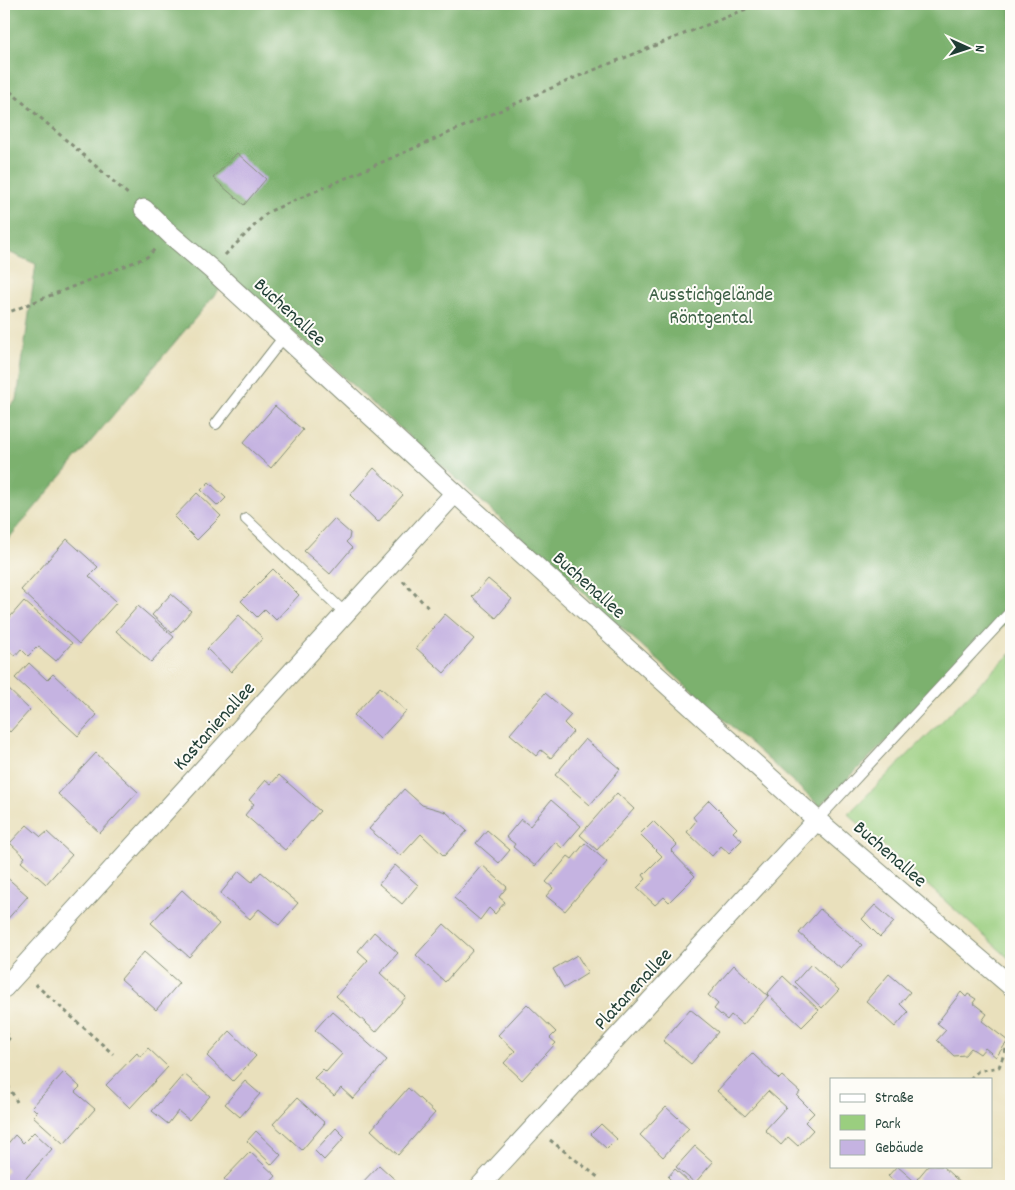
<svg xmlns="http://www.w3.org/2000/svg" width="1015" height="1190" viewBox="0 0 1015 1190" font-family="Dekko,sans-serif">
	<rect width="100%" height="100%" fill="#fdfcf7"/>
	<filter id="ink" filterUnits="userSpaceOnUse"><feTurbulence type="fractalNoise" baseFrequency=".02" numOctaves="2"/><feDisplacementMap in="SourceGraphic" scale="10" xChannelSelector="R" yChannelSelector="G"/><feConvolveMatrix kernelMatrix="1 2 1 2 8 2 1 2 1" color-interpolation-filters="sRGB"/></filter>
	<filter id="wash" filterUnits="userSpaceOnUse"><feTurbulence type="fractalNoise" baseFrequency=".0096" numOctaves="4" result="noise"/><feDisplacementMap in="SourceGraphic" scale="20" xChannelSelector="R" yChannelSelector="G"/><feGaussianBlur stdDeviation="1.12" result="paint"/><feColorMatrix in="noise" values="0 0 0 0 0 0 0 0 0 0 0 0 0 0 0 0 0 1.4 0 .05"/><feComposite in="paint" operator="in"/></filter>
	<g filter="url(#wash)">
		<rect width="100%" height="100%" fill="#e9e0bc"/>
		<!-- green -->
		<polygon fill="#9ace7f" stroke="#5c865a" points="1011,653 1011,960 848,814"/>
		<!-- forest -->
		<polygon fill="#7bb16e" stroke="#4d7751" points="4,4 1011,4 1011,619 820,806 231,276 4,544 4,411 17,400 36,264 4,250"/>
		<g id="blocks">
			<!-- building -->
			<g fill="#c5b3e1">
				<polygon points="237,153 266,179 244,205 213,178"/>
				<polygon points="275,406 303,430 271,468 243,443"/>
				<polygon points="374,468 403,495 378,522 350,495"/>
				<polygon points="209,482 226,498 218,506 201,490"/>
				<polygon points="197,493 221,516 197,540 174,517"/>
				<polygon points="334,519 350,533 349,539 346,542 352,548 330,574 304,551"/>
				<polygon points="67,539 98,567 89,576 117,602 79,644 21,590"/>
				<polygon points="273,569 299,595 276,620 265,609 257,617 241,601"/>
				<polygon points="488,579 512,599 496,618 472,597"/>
				<polygon points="171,594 191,611 172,633 152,615"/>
				<polygon points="24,601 72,643 56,661 38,646 28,656 21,649 15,656 4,647 4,624"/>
				<polygon points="138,606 174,637 151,662 116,631"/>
				<polygon points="445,614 474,639 444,673 416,648"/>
				<polygon points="239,615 263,638 231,672 207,649"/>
				<polygon points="29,663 47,680 53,674 97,715 78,736 15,678"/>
				<polygon points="4,685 30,710 10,732 4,726"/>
				<polygon points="380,687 406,711 380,739 354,715"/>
				<polygon points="545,693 571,715 564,723 573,732 551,758 541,750 536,756 510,734"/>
				<polygon points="585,739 620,769 590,805 555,775"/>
				<polygon points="96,753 138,792 100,833 58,794"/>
				<polygon points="279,775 320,811 285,850 245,815 254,804 249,800 266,780 271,784"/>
				<polygon points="404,789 422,805 446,812 467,831 444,856 421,834 401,856 369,829"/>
				<polygon points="617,793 634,809 597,850 580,835"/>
				<polygon points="551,800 581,826 562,848 555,842 535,866 513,847 515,844 506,837 521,819 530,826"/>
				<polygon points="709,800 737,828 733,832 742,840 729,853 721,846 712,856 687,832 696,821 693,817"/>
				<polygon points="653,821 677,845 671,851 695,876 669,902 664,897 655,905 637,888 646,879 643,875 662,856 640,834"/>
				<polygon points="27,825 41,837 47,832 72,855 46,884 21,862 25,857 10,843"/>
				<polygon points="487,830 510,850 499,863 476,843"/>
				<polygon points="585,843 607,862 565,911 546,896 553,888 546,882 568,856 572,859"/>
				<polygon points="395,865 418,885 402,904 379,884"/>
				<polygon points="482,865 507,887 499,897 505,902 495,914 489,908 480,920 454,898"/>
				<polygon points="239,871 252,882 261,872 298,903 279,925 259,909 250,919 220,894"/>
				<polygon points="4,875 28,896 4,923"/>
				<polygon points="182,890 219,924 189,957 151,923"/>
				<polygon points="875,905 894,922 880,937 862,919"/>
				<polygon points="820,909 862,945 841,969 799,933"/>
				<polygon points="444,924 473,950 445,982 416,955"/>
				<polygon points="374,932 398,953 380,973 406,997 376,1032 336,996 368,960 358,951"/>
				<polygon points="144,952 179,983 156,1010 121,979"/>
				<polygon points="577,955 588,973 564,988 553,969"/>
				<polygon points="811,964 839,990 822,1008 795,982"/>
				<polygon points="734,965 768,996 743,1025 731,1015 727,1020 714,1009 718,1004 708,995"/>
				<polygon points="889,974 910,992 900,1004 908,1012 895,1027 866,1001"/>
				<polygon points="783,976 819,1010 802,1027 767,994"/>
				<polygon points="961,992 966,997 968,994 976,999 973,1003 987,1014 982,1021 1008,1041 996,1057 985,1048 980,1054 971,1048 965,1055 954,1056 937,1040 946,1030 937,1023"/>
				<polygon points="527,1004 556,1032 550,1038 556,1043 522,1080 504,1063 515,1051 498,1035"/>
				<polygon points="690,1009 718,1032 691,1064 663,1041"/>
				<polygon points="332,1011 387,1060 353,1099 341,1088 334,1096 314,1078 323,1069 326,1072 342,1054 315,1030"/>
				<polygon points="230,1031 256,1056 233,1081 207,1056"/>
				<polygon points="148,1048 168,1067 130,1108 106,1085 137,1053 140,1057"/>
				<polygon points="752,1053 779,1079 782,1076 800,1092 797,1096 814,1113 805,1122 813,1130 798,1146 788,1137 781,1145 765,1130 786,1107 768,1091 745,1116 717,1091"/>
				<polygon points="64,1072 80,1087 75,1092 95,1109 64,1144 33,1116 37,1112 32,1107"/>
				<polygon points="184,1074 210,1096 189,1120 178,1111 168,1124 152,1111"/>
				<polygon points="245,1081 260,1094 240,1117 225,1104"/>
				<polygon points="408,1088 435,1113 398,1155 371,1130"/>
				<polygon points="297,1098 325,1123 302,1150 273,1124"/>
				<polygon points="666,1107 689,1128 663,1157 640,1135"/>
				<polygon points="601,1124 617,1139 607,1149 591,1134"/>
				<polygon points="336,1128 345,1137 324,1160 315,1151"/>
				<polygon points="256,1131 281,1155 272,1165 247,1141"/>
				<polygon points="34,1132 52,1149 19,1186 12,1186 4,1179 4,1174 8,1170 4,1167 4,1148 15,1135 23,1143"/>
				<polygon points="695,1146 713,1162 695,1183 676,1167"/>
				<polygon points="250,1152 276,1176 267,1186 232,1186 224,1179"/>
				<polygon points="379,1165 402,1186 359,1186"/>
				<polygon points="897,1166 913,1180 907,1186 899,1186 888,1176"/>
				<polygon points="928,1166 942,1166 964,1186 925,1186 917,1179"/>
				<polygon points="675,1169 690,1183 686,1186 677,1186 668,1177"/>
			</g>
		</g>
	</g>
	<g filter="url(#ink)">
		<use href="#blocks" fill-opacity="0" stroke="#848e78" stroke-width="1"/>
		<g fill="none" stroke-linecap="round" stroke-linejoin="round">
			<defs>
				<g id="service">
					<polyline points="216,424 286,334"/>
					<polyline points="246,519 345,613"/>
					<polyline points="817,820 1011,611"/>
				</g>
				<g id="minor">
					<polyline points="144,209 171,235 211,269 455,493 817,820 1011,986"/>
					<polyline points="4,988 455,493"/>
					<polyline points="480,1186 817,820"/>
				</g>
			</defs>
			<!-- service casing -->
			<use href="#service" stroke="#848e78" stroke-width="12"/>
			<!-- minor casing -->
			<use href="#minor" stroke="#848e78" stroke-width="21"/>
			<!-- path -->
			<g stroke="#848e78" stroke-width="3" stroke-dasharray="4 4" stroke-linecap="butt">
				<polyline points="4,86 129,195"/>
				<polyline points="225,255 268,212 579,76 759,4"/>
				<polyline points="4,314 147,257 155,249"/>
				<polyline points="403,581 430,610"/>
				<polyline points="35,984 113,1054"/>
				<polyline points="4,1033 10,1037 4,1045"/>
				<polyline points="4,1078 17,1102"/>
				<polyline points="970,1079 978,1071 999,1067 1011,1036"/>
				<polyline points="550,1140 599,1178"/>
			</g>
			<!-- service -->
			<use href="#service" stroke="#fff" stroke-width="10"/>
			<!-- minor -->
			<use href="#minor" stroke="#fff" stroke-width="19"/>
		</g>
	</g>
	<g text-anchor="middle" stroke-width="4" stroke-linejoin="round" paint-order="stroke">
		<!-- park labels -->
		<g font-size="20" fill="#3e6147" stroke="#fdfcf7">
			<text x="711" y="300">Ausstichgelände<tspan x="711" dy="23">Röntgental</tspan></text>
		</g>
		<!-- street labels -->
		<g font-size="20" fill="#1f3d34" stroke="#fdfcf7">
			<text transform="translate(291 311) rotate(43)" y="7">Buchenallee</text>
			<text transform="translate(590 584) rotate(42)" y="7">Buchenallee</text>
			<text transform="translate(213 725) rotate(-48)" y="7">Kastanienallee</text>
			<text transform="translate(891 853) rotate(41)" y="7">Buchenallee</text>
			<text transform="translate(632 988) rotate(-47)" y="7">Platanenallee</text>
		</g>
	</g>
	<!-- margin -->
	<rect width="1015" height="1190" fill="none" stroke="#fdfcf7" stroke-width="20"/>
	<!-- legend -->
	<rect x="830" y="1078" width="162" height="90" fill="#fdfcf7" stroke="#a4b0a9"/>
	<rect x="840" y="1094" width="25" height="8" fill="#ffffff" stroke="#a4b0a9"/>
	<text x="875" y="1102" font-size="15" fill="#1f3d34">Straße</text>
	<rect x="840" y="1115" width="25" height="15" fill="#9ace7f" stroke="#a4b0a9"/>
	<text x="875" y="1128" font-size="15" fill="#1f3d34">Park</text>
	<rect x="840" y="1140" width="25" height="15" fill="#c5b3e1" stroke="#a4b0a9"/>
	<text x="875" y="1152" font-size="15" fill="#1f3d34">Gebäude</text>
	<!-- north arrow -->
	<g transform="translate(968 48) rotate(93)" stroke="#fdfcf7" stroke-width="4" paint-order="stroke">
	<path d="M0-4L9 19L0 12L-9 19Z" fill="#1f3d34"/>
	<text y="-8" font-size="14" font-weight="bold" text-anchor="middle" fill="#1f3d34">N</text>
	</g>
</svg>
